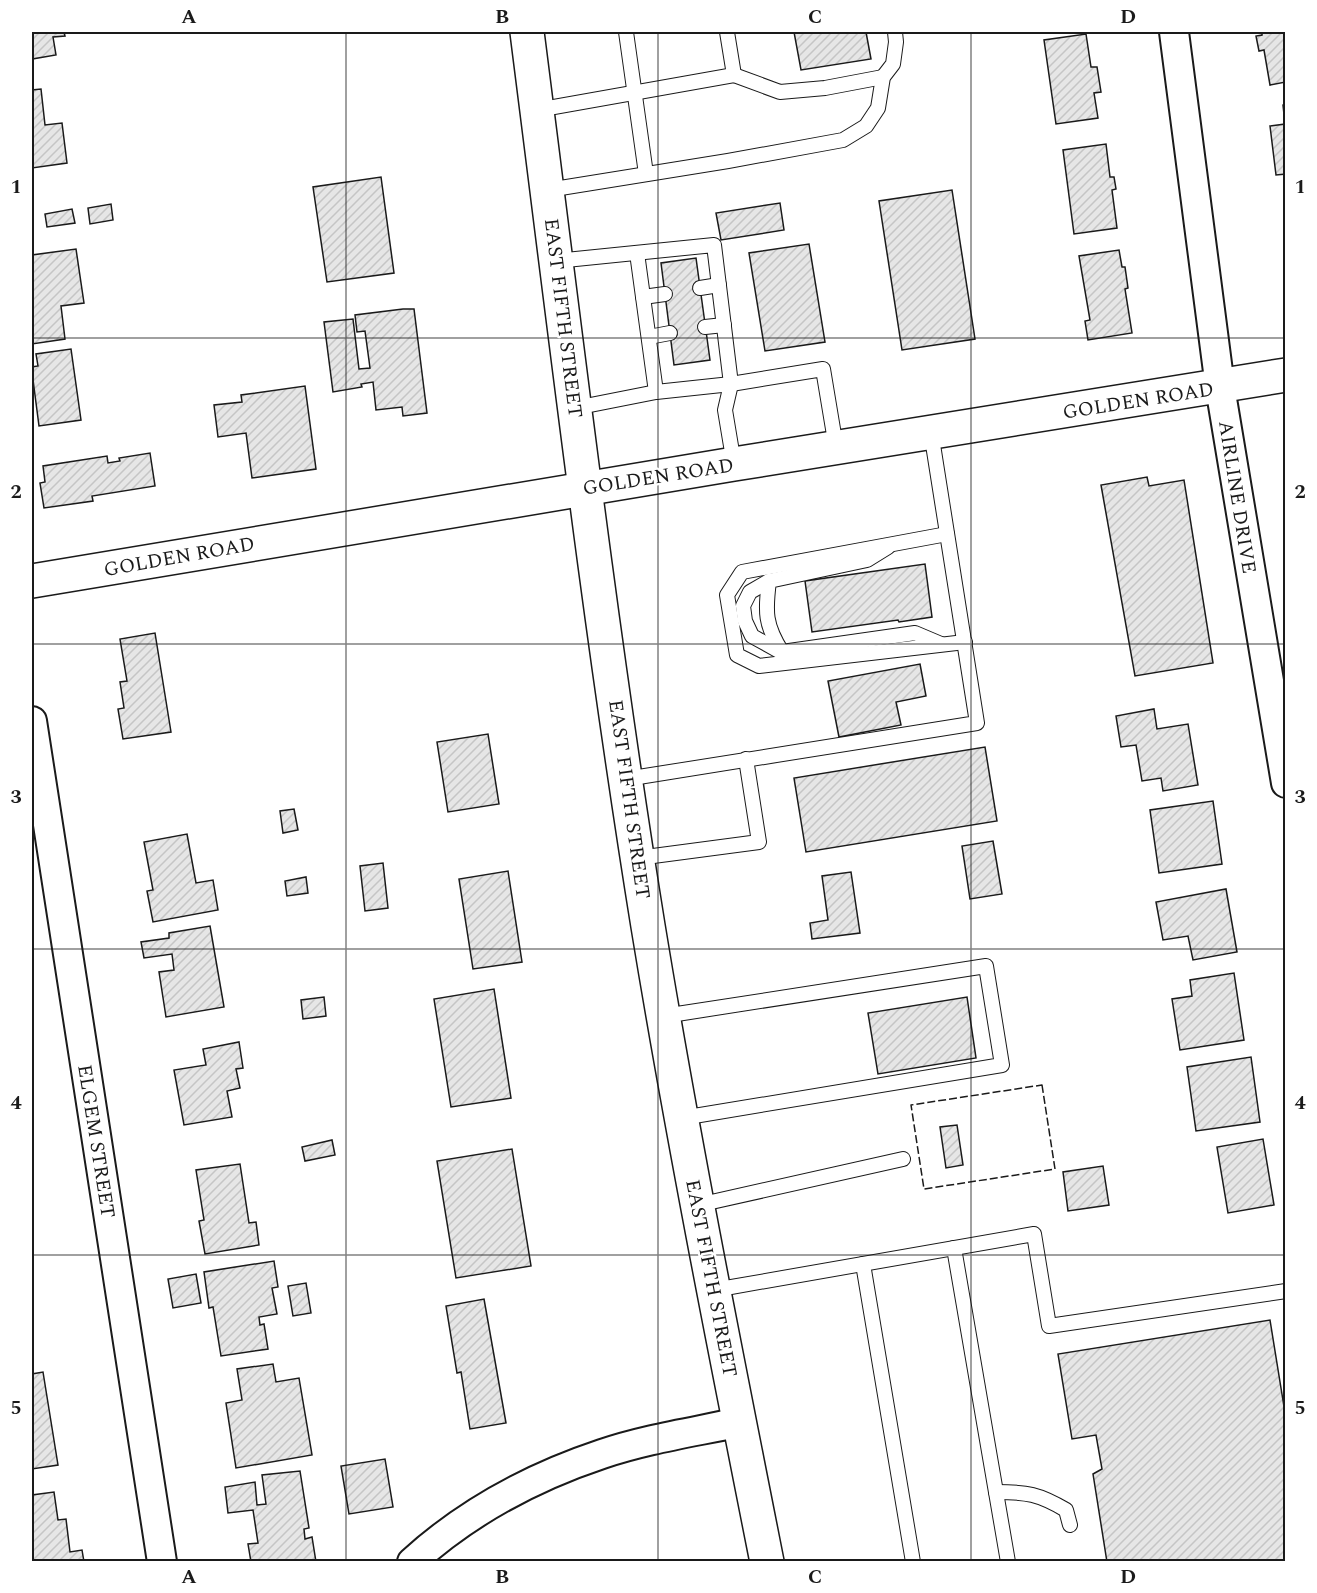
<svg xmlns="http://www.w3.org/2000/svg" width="1317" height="1593" viewBox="0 0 1317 1593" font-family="Spectral,serif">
	<defs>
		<pattern id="building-hatch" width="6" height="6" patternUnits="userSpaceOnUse" patternTransform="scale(1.5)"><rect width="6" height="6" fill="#e6e6e6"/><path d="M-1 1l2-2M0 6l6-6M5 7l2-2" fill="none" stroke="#c5c5c5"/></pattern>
	</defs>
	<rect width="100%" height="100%" fill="#fff"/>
	<!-- building -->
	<g fill="url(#building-hatch)" stroke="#1a1a1a" stroke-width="1.5">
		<polygon points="32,32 64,32 65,36 53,37 56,55 32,59"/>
		<polygon points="794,32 866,32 871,59 801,70"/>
		<polygon points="1262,32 1286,32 1286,82 1270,85 1264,50 1259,51 1256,36 1262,35"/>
		<polygon points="1086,34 1091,67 1097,67 1101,92 1094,93 1098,118 1056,124 1044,40"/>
		<polygon points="41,89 45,125 62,123 67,163 32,168 32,90"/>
		<polygon points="1286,104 1286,174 1276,175 1270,126 1285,124 1283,105"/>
		<polygon points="1106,144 1110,177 1114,177 1116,189 1112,190 1117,228 1074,234 1063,150"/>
		<polygon points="381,177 394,273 327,282 313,187"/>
		<polygon points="952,190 975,339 902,350 879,201"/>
		<polygon points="780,203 784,230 721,240 716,213"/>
		<polygon points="111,204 113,220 90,224 88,208"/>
		<polygon points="72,209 75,223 47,227 45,214"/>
		<polygon points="809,244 825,342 765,351 749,253"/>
		<polygon points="76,249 84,303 61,306 65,339 32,344 32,255"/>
		<polygon points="1119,250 1122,267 1125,267 1128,288 1125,289 1132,333 1088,340 1085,321 1090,320 1079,256"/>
		<polygon points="696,258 710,360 674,365 661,263"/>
		<polygon points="403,309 414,309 427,413 403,416 402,407 376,410 373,382 361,384 362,387 333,392 324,322 353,319 359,369 370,368 365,331 357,332 355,315"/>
		<polygon points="71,349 81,420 39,426 32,372 32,367 38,366 36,354"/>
		<polygon points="305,386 316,469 252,478 246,433 218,437 214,405 242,402 241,395"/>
		<polygon points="150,453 155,486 92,496 93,501 44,508 40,483 45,482 43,466 107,456 108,463 120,461 119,458"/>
		<polygon points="1147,477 1149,486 1184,480 1213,663 1135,676 1101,485"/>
		<polygon points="925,564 932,617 899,622 898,620 812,632 805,581"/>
		<polygon points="155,633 171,732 123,739 118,709 124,708 120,682 127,681 120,639"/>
		<polygon points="920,664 926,696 896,702 901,725 839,737 828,681"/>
		<polygon points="1154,709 1157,729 1188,724 1198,785 1163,791 1161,778 1142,781 1136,745 1121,747 1116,716"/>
		<polygon points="488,734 499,804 448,812 437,742"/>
		<polygon points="985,747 997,821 806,852 794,778"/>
		<polygon points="1213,801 1222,864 1159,873 1150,810"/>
		<polygon points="294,809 298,830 283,833 280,811"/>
		<polygon points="187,834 196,883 213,880 218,910 153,922 147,891 153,890 144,842"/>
		<polygon points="993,841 1002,894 970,899 962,846"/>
		<polygon points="383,863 388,908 365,911 360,866"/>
		<polygon points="508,871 522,962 473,969 459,879"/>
		<polygon points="851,872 860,933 812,939 810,923 828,920 822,876"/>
		<polygon points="306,877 308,893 287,896 285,881"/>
		<polygon points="1226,889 1237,952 1193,960 1188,936 1163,940 1156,902"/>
		<polygon points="210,926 224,1007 166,1017 159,972 174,970 172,954 144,958 141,942 169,938 169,933"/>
		<polygon points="1234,973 1244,1040 1180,1050 1172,999 1192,996 1190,980"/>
		<polygon points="494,989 511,1098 451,1107 434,999"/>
		<polygon points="324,997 326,1016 303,1019 301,1000"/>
		<polygon points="967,997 976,1058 878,1074 868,1013"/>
		<polygon points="239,1042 243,1068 236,1069 240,1088 227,1091 232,1117 184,1125 174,1070 206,1065 203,1049"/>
		<polygon points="1251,1057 1260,1122 1196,1131 1187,1067"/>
		<polygon points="957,1125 963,1165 946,1168 940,1127"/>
		<polygon points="1263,1139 1274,1205 1228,1213 1217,1147"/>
		<polygon points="332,1140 335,1155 305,1161 302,1147"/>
		<polygon points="512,1149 531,1266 456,1278 437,1161"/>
		<polygon points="240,1164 249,1223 256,1222 259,1245 205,1254 199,1221 204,1220 196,1170"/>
		<polygon points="1103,1166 1109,1205 1068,1211 1063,1172"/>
		<polygon points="274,1261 278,1287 272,1288 277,1314 259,1317 260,1325 264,1324 268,1349 221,1356 213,1307 209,1308 204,1272"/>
		<polygon points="196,1274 201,1303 173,1308 168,1279"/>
		<polygon points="306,1283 311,1313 293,1316 288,1286"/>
		<polygon points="484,1299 506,1423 470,1429 461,1372 457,1373 446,1306"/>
		<polygon points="1270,1320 1286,1419 1286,1562 1107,1562 1093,1474 1102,1469 1096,1435 1072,1439 1058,1354"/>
		<polygon points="273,1364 276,1382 299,1378 312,1455 236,1468 226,1403 242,1400 237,1369"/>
		<polygon points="43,1372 58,1465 32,1469 32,1374"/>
		<polygon points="385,1459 393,1507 349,1514 341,1466"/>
		<polygon points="300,1471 309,1528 304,1529 305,1539 312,1537 316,1562 251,1562 248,1544 258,1543 253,1510 228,1513 225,1487 255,1482 257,1505 266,1504 262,1475"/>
		<polygon points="54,1492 58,1520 66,1519 70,1552 82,1550 84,1562 32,1562 32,1495"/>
	</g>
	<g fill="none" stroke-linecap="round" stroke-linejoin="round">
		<defs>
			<g id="lane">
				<polyline points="626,32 646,174"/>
				<polyline points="734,75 780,92 825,88 883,77"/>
				<polyline points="537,110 734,75 727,32"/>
				<polyline points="548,190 728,161 843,140 866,126 878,108 883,77 893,64 896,42 895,32"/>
				<polyline points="637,253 656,392"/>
				<polyline points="556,261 714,245 731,384 725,410 734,464"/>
				<polyline points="700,288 719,285"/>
				<polyline points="643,297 665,294"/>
				<polyline points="705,327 724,325"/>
				<polyline points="649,337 670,333"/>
				<polyline points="575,408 656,392 731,384 823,369 836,447"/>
				<polyline points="947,534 742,572 727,595 737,655 759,666 965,642"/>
				<path d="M888,547L867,560L769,581C765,612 765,625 782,652L915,633L941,644"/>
				<polyline points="769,581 750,592 743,606 745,621 752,636 781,652"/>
				<polyline points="626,779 977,723 931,432"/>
				<polyline points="638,858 759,842 746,759"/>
				<polyline points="664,1016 986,966 1002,1065 682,1118"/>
				<polyline points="698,1205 903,1159"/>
				<polyline points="954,1248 1008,1562"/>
				<polyline points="863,1264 913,1562"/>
				<polyline points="714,1290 1034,1234 1049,1326 1286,1291"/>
				<path d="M996,1492C1027,1492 1039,1494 1066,1510L1070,1525"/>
			</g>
			<g id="street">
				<polyline points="1174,32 1220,387 1286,783"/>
				<polyline points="32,721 162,1562"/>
				<path d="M412,1562C466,1513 533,1477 602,1454C646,1439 694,1432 740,1422"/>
			</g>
			<polyline id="secondary" points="32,581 734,464 1286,375"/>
			<path id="primary" d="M527,32C565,330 600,629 648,926C683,1139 725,1350 767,1562"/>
		</defs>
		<!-- lane casing -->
		<use href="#lane" stroke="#1a1a1a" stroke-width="16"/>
		<!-- street casing -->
		<use href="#street" stroke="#1a1a1a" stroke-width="32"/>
		<!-- secondary casing -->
		<use href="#secondary" stroke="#1a1a1a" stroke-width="36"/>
		<!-- primary casing -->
		<use href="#primary" stroke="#1a1a1a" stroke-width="36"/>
		<!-- lane -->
		<use href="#lane" stroke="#fff" stroke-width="14"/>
		<!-- street -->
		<use href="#street" stroke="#fff" stroke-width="28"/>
		<!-- secondary -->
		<use href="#secondary" stroke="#fff" stroke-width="33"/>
		<!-- primary -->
		<use href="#primary" stroke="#fff" stroke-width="33"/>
		<!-- fence -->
		<polygon stroke="#1a1a1a" stroke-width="1.5" stroke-dasharray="8 3" stroke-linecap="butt" points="1042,1085 1055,1169 924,1189 911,1105"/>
	</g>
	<!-- grid -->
	<path fill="none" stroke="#1a1a1a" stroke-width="1.5" stroke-opacity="0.55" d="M346,32V1562M658,32V1562M971,32V1562M32,338H1286M32,644H1286M32,949H1286M32,1255H1286"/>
	<g text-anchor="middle" stroke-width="4.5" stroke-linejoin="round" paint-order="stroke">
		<!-- street labels -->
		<g font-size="20" fill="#1a1a1a" stroke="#fff">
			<text transform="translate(564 318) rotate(83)" y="7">EAST FIFTH STREET</text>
			<text transform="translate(1138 400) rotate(-9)" y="7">GOLDEN ROAD</text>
			<text transform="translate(658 476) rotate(-9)" y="7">GOLDEN ROAD</text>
			<text transform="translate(1238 497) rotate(81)" y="7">AIRLINE DRIVE</text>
			<text transform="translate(179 556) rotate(-10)" y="7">GOLDEN ROAD</text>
			<text transform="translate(630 799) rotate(82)" y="7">EAST FIFTH STREET</text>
			<text transform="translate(97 1141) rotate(81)" y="7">ELGEM STREET</text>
			<text transform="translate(712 1278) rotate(79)" y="7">EAST FIFTH STREET</text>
		</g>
	</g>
	<!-- border -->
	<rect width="1317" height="1593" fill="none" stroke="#ffffff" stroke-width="66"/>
	<rect x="33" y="33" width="1251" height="1527" fill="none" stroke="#1a1a1a" stroke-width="2"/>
	<g font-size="20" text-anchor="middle" font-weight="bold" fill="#1a1a1a">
		<text x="189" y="23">A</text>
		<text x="502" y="23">B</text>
		<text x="815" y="23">C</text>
		<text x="1128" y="23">D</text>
		<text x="16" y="193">1</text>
		<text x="1300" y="193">1</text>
		<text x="16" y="498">2</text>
		<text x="1300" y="498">2</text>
		<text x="16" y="803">3</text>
		<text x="1300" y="803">3</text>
		<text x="16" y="1109">4</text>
		<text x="1300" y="1109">4</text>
		<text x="16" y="1414">5</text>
		<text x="1300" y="1414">5</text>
		<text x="189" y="1583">A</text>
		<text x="502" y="1583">B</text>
		<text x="815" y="1583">C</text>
		<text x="1128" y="1583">D</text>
	</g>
</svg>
